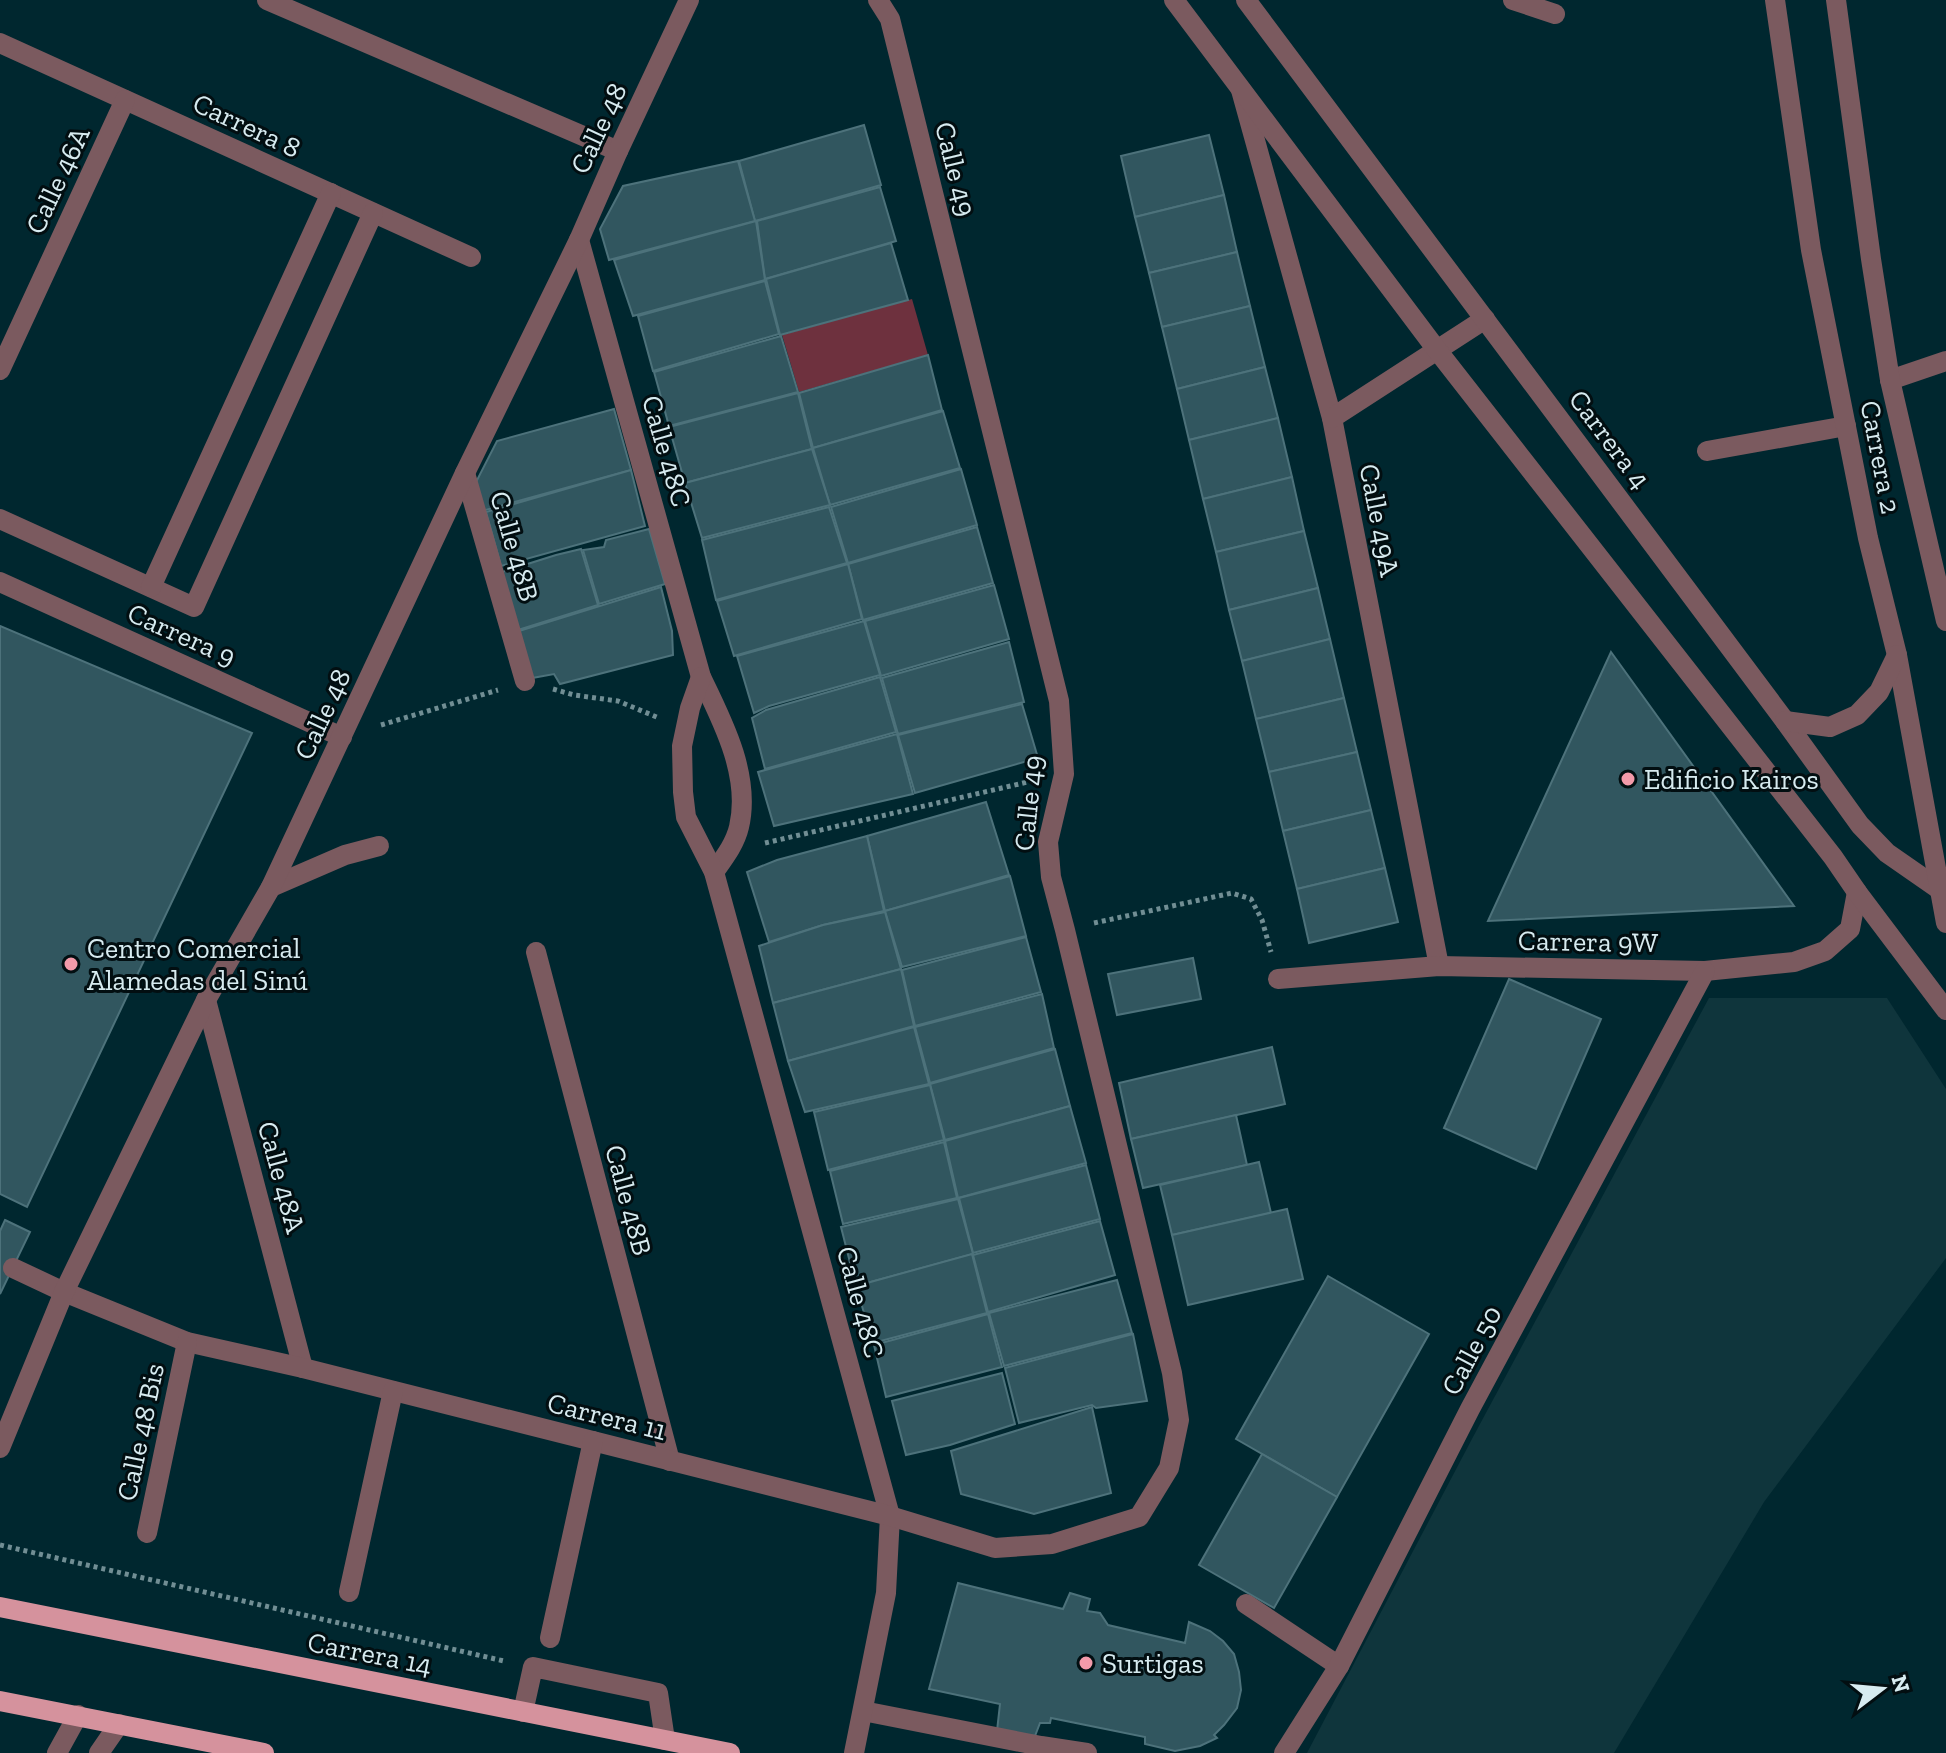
<svg xmlns="http://www.w3.org/2000/svg" width="1946" height="1753" viewBox="0 0 1946 1753" font-family="'Zilla Slab',serif">
	<rect width="100%" height="100%" fill="#00272f"/>
	<!-- built -->
	<polygon fill="#0f353c" points="1709,998 1887,998 1946,1089 1946,1258 1764,1502 1614,1753 1307,1753 1473,1437"/>
	<!-- green -->
	<polygon fill="#6e313e" points="912,299 928,355 799,392 782,335"/>
	<!-- building -->
	<g fill="#31565f" stroke="#4d727b" stroke-width="2">
		<polygon points="864,125 881,185 755,221 739,161"/>
		<polygon points="1209,135 1224,195 1135,217 1121,156"/>
		<polygon points="738,161 755,221 609,260 600,229 623,186"/>
		<polygon points="880,187 896,241 765,279 757,221"/>
		<polygon points="1224,195 1237,252 1149,273 1135,217"/>
		<polygon points="756,221 765,280 633,316 614,260"/>
		<polygon points="891,243 908,300 780,335 766,279"/>
		<polygon points="1237,252 1250,306 1162,327 1149,273"/>
		<polygon points="765,281 779,334 653,371 638,316"/>
		<polygon points="1250,306 1265,367 1177,389 1162,327"/>
		<polygon points="781,336 798,392 669,426 654,372"/>
		<polygon points="928,355 942,410 813,448 799,393"/>
		<polygon points="1265,367 1278,418 1189,440 1177,389"/>
		<polygon points="798,393 812,449 685,483 669,427"/>
		<polygon points="614,409 631,470 482,511 475,484 497,441"/>
		<polygon points="943,411 960,468 830,505 813,448"/>
		<polygon points="1278,418 1292,477 1203,499 1189,440"/>
		<polygon points="812,449 830,505 702,538 685,483"/>
		<polygon points="961,469 977,525 848,563 831,507"/>
		<polygon points="631,470 645,526 501,566 486,512"/>
		<polygon points="1292,477 1304,531 1216,552 1203,499"/>
		<polygon points="829,507 847,563 716,600 702,540"/>
		<polygon points="977,527 993,583 863,620 848,564"/>
		<polygon points="649,529 665,584 599,604 583,550 604,547 606,540"/>
		<polygon points="1304,531 1318,588 1229,610 1216,552"/>
		<polygon points="581,549 598,605 518,630 499,573 556,555"/>
		<polygon points="848,564 862,619 734,656 717,601"/>
		<polygon points="994,585 1009,639 881,676 865,621"/>
		<polygon points="661,587 672,631 673,655 560,684 554,674 532,678 519,631"/>
		<polygon points="1318,588 1330,639 1242,661 1229,610"/>
		<polygon points="864,621 880,675 769,706 754,713 737,656"/>
		<polygon points="0,626 252,733 27,1207 0,1194"/>
		<polygon points="1330,639 1344,698 1256,719 1242,661"/>
		<polygon points="1009,642 1024,702 898,734 882,678"/>
		<polygon points="1611,652 1794,906 1488,921"/>
		<polygon points="880,677 896,732 765,769 752,718 766,710"/>
		<polygon points="1344,698 1357,752 1269,772 1256,719"/>
		<polygon points="1022,704 1038,758 915,793 898,735"/>
		<polygon points="897,734 913,794 774,826 758,772"/>
		<polygon points="1357,752 1371,810 1283,831 1269,772"/>
		<polygon points="986,802 1009,875 885,911 867,836"/>
		<polygon points="1371,810 1385,868 1297,889 1283,831"/>
		<polygon points="867,836 884,911 823,925 769,942 747,872 777,860"/>
		<polygon points="1385,868 1398,922 1309,943 1297,889"/>
		<polygon points="1010,876 1026,936 902,967 885,911"/>
		<polygon points="885,912 901,969 773,1003 759,946 823,925"/>
		<polygon points="1026,937 1041,992 915,1026 902,970"/>
		<polygon points="1193,958 1201,999 1117,1015 1108,974"/>
		<polygon points="901,969 914,1026 788,1061 773,1003"/>
		<polygon points="1509,979 1601,1019 1536,1169 1444,1128"/>
		<polygon points="1042,994 1054,1048 930,1083 915,1027"/>
		<polygon points="914,1027 929,1084 805,1112 788,1061"/>
		<polygon points="1272,1047 1285,1104 1131,1139 1119,1083"/>
		<polygon points="1055,1049 1070,1106 945,1140 930,1084"/>
		<polygon points="930,1085 944,1140 828,1170 814,1112"/>
		<polygon points="1070,1106 1086,1163 958,1198 945,1141"/>
		<polygon points="1236,1115 1247,1165 1143,1188 1131,1139"/>
		<polygon points="944,1142 957,1198 843,1224 830,1171"/>
		<polygon points="1259,1162 1271,1213 1172,1235 1160,1185"/>
		<polygon points="1086,1165 1100,1219 973,1253 959,1198"/>
		<polygon points="958,1199 973,1254 856,1286 841,1227"/>
		<polygon points="1287,1209 1303,1279 1188,1305 1172,1235"/>
		<polygon points="5,1220 30,1232 0,1294 0,1231"/>
		<polygon points="1100,1221 1115,1275 988,1312 973,1255"/>
		<polygon points="972,1254 987,1313 873,1343 856,1286"/>
		<polygon points="1328,1276 1429,1334 1337,1497 1236,1439"/>
		<polygon points="1117,1280 1132,1333 1004,1366 989,1313"/>
		<polygon points="988,1314 1002,1367 886,1397 874,1345"/>
		<polygon points="1133,1334 1147,1401 1096,1408 1092,1405 1019,1423 1005,1368"/>
		<polygon points="1002,1373 1015,1424 950,1445 906,1455 892,1401"/>
		<polygon points="1092,1407 1111,1493 1034,1514 961,1494 951,1451"/>
		<polygon points="1262,1454 1337,1497 1274,1608 1199,1565"/>
		<polygon points="958,1583 1063,1609 1070,1593 1090,1599 1087,1611 1100,1613 1108,1625 1185,1643 1189,1622 1210,1631 1223,1641 1234,1654 1239,1672 1241,1690 1237,1708 1224,1725 1214,1735 1217,1738 1200,1746 1175,1751 1145,1744 1145,1737 1051,1718 1050,1723 1040,1723 1035,1736 997,1731 1000,1704 929,1689"/>
	</g>
	<g fill="none" stroke-linecap="round" stroke-linejoin="round">
		<!-- path -->
		<g stroke="#718e94" stroke-width="5" stroke-dasharray="4 4" stroke-linecap="butt">
			<polyline points="553,689 574,695 618,701 659,718"/>
			<polyline points="381,725 498,690"/>
			<polyline points="765,843 1032,781"/>
			<polyline points="1094,923 1232,893 1251,899 1262,920 1271,952"/>
			<polyline points="0,1545 504,1661"/>
		</g>
		<!-- service -->
		<g stroke="#7b5a5f" stroke-width="20">
			<polyline points="1513,0 1555,14"/>
			<polyline points="1890,380 1946,361"/>
			<polyline points="1707,451 1846,426"/>
			<polyline points="271,887 345,855 379,846"/>
			<polyline points="13,1268 64,1292"/>
			<polyline points="1246,1604 1339,1666"/>
			<polyline points="863,1711 1041,1746 1087,1753"/>
			<polyline points="523,1712 533,1667 658,1693 665,1740"/>
		</g>
		<!-- minor -->
		<g stroke="#7b5a5f" stroke-width="20">
			<polyline points="267,0 618,151"/>
			<polyline points="0,43 471,257"/>
			<polyline points="1241,90 1332,418 1439,966"/>
			<path d="M579,240L701,677C723,722 751,776 739,827C735,844 724,858 714,872"/>
			<polyline points="0,370 125,100"/>
			<polyline points="1332,418 1485,319"/>
			<polyline points="465,473 525,681"/>
			<polyline points="0,519 194,607 373,213"/>
			<polyline points="0,582 342,737"/>
			<polyline points="151,587 331,193"/>
			<polyline points="701,677 690,708 682,746 683,792 686,817 714,872 890,1516 886,1593 854,1753"/>
			<polyline points="536,952 670,1461"/>
			<polyline points="1278,979 1439,966 1705,971 1794,962 1825,951 1850,929 1857,892"/>
			<polyline points="206,1000 303,1368"/>
			<polyline points="64,1292 187,1342 303,1368 890,1516 995,1548 1052,1544 1139,1517 1169,1468 1179,1420 1172,1373 1065,930 1051,877 1048,842 1064,774 1059,701 890,19 878,0"/>
			<polyline points="0,1448 64,1292 206,1000 271,887 465,473 579,240 618,151 689,0"/>
			<polyline points="147,1533 187,1342"/>
			<polyline points="349,1592 393,1391"/>
			<polyline points="550,1638 593,1441"/>
			<polyline points="57,1753 78,1715"/>
			<polyline points="99,1753 119,1724"/>
			<polyline points="1284,1753 1339,1666 1470,1409 1705,971"/>
		</g>
		<!-- tertiary -->
		<g stroke="#7b5a5f" stroke-width="20">
			<polyline points="1174,0 1437,350 1833,857 1857,892 1946,1010"/>
			<polyline points="1246,0 1785,721 1860,825 1887,853 1946,894"/>
			<polyline points="1775,0 1811,250 1868,538 1897,655 1946,923"/>
			<polyline points="1836,0 1871,259 1890,380 1946,621"/>
			<polyline points="1785,721 1830,727 1857,715 1879,692 1897,655"/>
		</g>
		<!-- primary -->
		<g stroke="#d5929d" stroke-width="20">
			<polyline points="0,1607 730,1753"/>
			<polyline points="0,1701 264,1753"/>
		</g>
	</g>
	<!-- markers -->
	<g fill="#f39aaa" stroke="#020e11" stroke-width="3">
		<circle cx="1628" cy="779" r="8"/>
		<circle cx="71" cy="964" r="8"/>
		<circle cx="1086" cy="1663" r="8"/>
	</g>
	<g text-anchor="middle" stroke-width="6" stroke-linejoin="round" paint-order="stroke">
		<!-- street labels -->
		<g font-size="28" fill="#d7ebf0" stroke="#020e11">
			<text transform="translate(247 125) rotate(25)" y="10">Carrera 8</text>
			<text transform="translate(598 128) rotate(-65)" y="10">Calle 48</text>
			<text transform="translate(956 169) rotate(76)" y="10">Calle 49</text>
			<text transform="translate(57 180) rotate(-65)" y="10">Calle 46A</text>
			<text transform="translate(1610 439) rotate(53)" y="10">Carrera 4</text>
			<text transform="translate(667 451) rotate(74)" y="10">Calle 48C</text>
			<text transform="translate(1881 457) rotate(79)" y="10">Carrera 2</text>
			<text transform="translate(1380 520) rotate(79)" y="10">Calle 49A</text>
			<text transform="translate(515 546) rotate(74)" y="10">Calle 48B</text>
			<text transform="translate(182 634) rotate(24)" y="10">Carrera 9</text>
			<text transform="translate(322 714) rotate(-65)" y="10">Calle 48</text>
			<text transform="translate(1028 803) rotate(-84)" y="10">Calle 49</text>
			<text transform="translate(1588 941) rotate(1)" y="10">Carrera 9W</text>
			<text transform="translate(282 1177) rotate(75)" y="10">Calle 48A</text>
			<text transform="translate(629 1200) rotate(75)" y="10">Calle 48B</text>
			<text transform="translate(861 1302) rotate(75)" y="10">Calle 48C</text>
			<text transform="translate(1471 1350) rotate(-62)" y="10">Calle 50</text>
			<text transform="translate(607 1416) rotate(14)" y="10">Carrera 11</text>
			<text transform="translate(140 1432) rotate(-78)" y="10">Calle 48 Bis</text>
			<text transform="translate(370 1653) rotate(11)" y="10">Carrera 14</text>
		</g>
		<!-- poi labels -->
		<g font-size="28" fill="#d7ebf0" stroke="#020e11" text-anchor="start">
			<text x="1644" y="789">Edificio Kairos</text>
			<text x="87" y="958">Centro Comercial<tspan x="87" dy="32">Alamedas del Sinú</tspan></text>
			<text x="1102" y="1673">Surtigas</text>
		</g>
	</g>
	<!-- north arrow -->
	<g transform="translate(1882 1689) rotate(74)" stroke="#020e11" stroke-width="6" paint-order="stroke">
	<path d="M0-6L14 30L0 20L-14 30Z" fill="#d7ebf0"/>
	<text y="-12" font-size="22" font-weight="bold" text-anchor="middle" fill="#d7ebf0">N</text>
	</g>
</svg>
